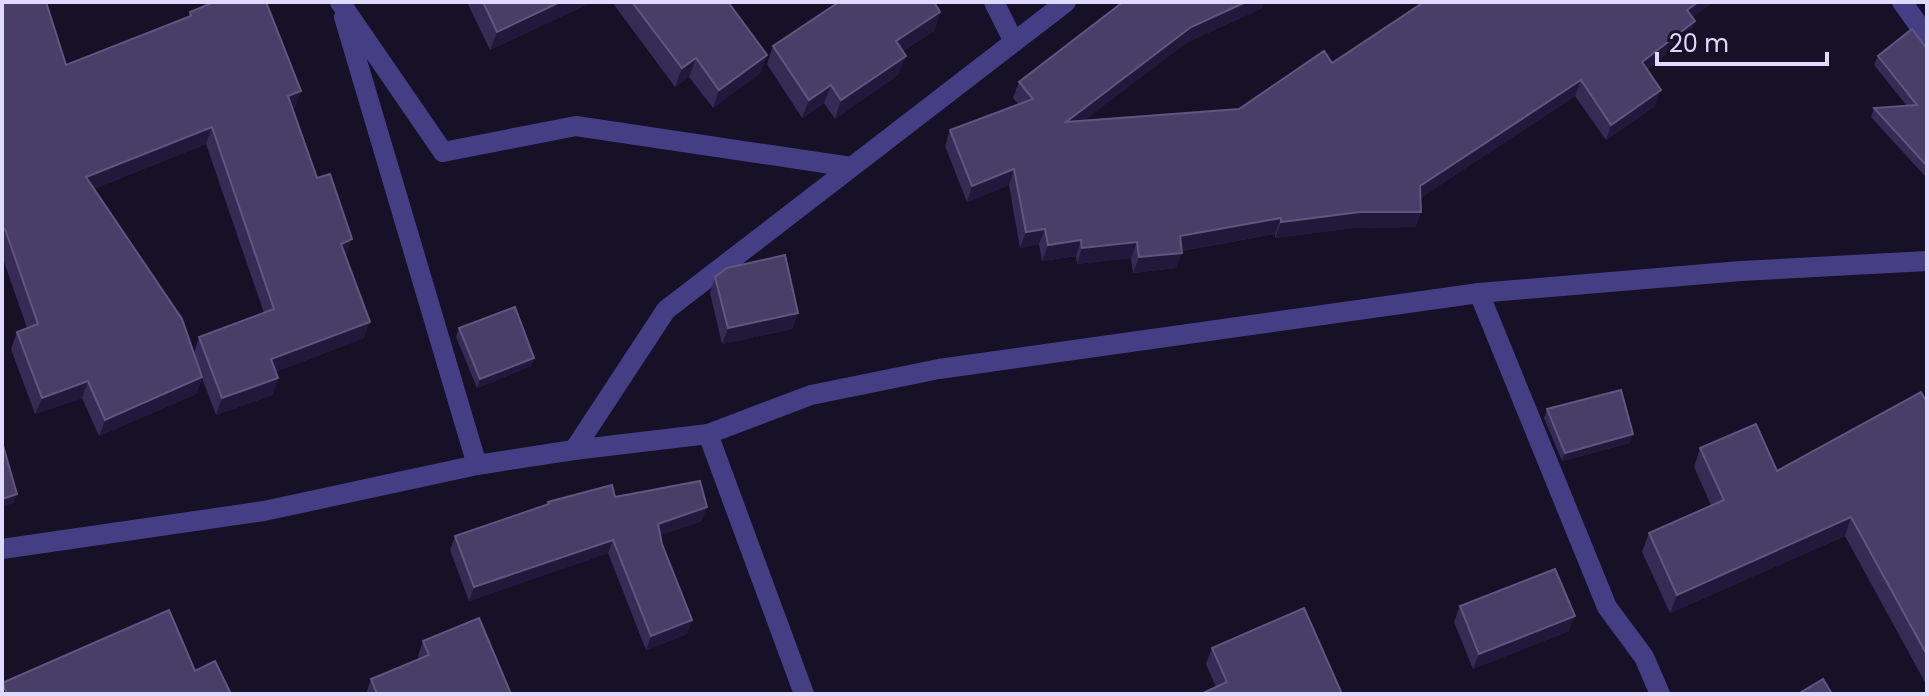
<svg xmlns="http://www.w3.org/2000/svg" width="1929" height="696" viewBox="0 0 1929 696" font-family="Poppins,sans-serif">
	<rect width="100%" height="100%" fill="#161127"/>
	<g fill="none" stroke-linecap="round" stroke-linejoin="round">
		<!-- street -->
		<g stroke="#463e85" stroke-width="20">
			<polyline points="340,2 443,152 576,126 851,167"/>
			<polyline points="994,2 1014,42"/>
			<polyline points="1902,2 1927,37"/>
			<polyline points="344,17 477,465"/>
			<polyline points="1479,293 1607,607 1644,657 1660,694"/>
			<polyline points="708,434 804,694"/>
			<polyline points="574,450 666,310 1066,2"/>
			<polyline points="2,549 264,511 477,465 574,450 708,434 811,395 939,369 1479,293 1741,271 1927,261"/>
		</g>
	</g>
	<!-- wall -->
	<g fill="#362b55" fill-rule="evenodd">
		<path d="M2,2L66,65L188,18L190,12L295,108L293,109L346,256L364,338L275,372L278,378L272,395L216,415L202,378L196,394L99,436L82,398L35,414L11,349L17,332L27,328L2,256ZM206,144L264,313L199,337L194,353L93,189Z"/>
		<polygon points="467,2 592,2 490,50"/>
		<polygon points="612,2 728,2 767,55 760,73 713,108 689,77 675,87"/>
		<polygon points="1123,2 1264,2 1262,8 1186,43 1083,121 1239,109 1332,63 1692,18 1695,21 1689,36 1647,69 1655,106 1606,140 1575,96 1420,198 1421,212 1415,227 1354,228 1275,238 1275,234 1181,251 1176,268 1133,273 1131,258 1077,264 1076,256 1042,261 1039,244 1020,248 1009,185 967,202 945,146 950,130 1019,105 1013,98 1019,82"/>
		<polygon points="940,12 934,31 903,51 899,74 835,119 824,103 802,118 767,64 773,46"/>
		<polygon points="1927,49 1927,173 1924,175 1871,117 1874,108 1907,106 1874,65 1878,56"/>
		<polygon points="715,277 798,313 792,329 722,344 710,293"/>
		<polygon points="459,328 534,358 531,366 477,388 456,337"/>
		<polygon points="1927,403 1927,686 1845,536 1670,613 1642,552 1649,533 1711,505 1694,467 1700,448 1777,471"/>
		<polygon points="1547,409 1630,443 1562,461 1544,418"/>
		<polygon points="615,497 702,521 660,535 662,544 692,620 687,634 646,650 608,553 469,601 450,550 455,536 547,504 548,502"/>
		<polygon points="1460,606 1569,631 1473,669 1454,622"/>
		<polygon points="423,641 511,694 366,694 371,679 419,659 418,656"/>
		<polygon points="1212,648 1342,694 1216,687 1206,664"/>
	</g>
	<!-- shaded-wall -->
	<g fill="#21193b">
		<polygon points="560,2 592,2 490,50 497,32"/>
		<polygon points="1246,2 1264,2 1262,8 1186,43 1061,138 1066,122 1191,27"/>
		<polygon points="1698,2 1714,2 1681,26 1687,10"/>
		<polygon points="940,12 934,31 889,60 896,41"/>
		<polygon points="1695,21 1689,36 1636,77 1642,62"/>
		<polygon points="767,55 760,73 713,108 719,90"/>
		<polygon points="906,56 899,74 835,119 841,100"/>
		<polygon points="696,58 689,77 675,87 682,68"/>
		<polygon points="1581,80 1575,96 1415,202 1420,186"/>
		<polygon points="831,85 824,103 802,118 809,100"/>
		<polygon points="1661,90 1655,106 1606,140 1611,125"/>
		<polygon points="301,91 295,108 282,113 288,96"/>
		<polygon points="212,127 206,144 79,194 86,177"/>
		<polygon points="1014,169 1009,185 967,202 972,186"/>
		<polygon points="1360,212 1421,212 1415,227 1354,228 1275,238 1281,222"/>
		<polygon points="1281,218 1275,234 1174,252 1180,236"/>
		<polygon points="1045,229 1039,244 1020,248 1026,232"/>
		<polygon points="352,239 346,256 341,244"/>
		<polygon points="1081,240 1076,256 1042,261 1048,245"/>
		<polygon points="1137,242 1131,258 1077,264 1082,248"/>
		<polygon points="1182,253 1176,268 1133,273 1139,257"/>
		<polygon points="798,313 792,329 722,344 728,328"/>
		<polygon points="370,322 364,338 265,376 271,359"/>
		<polygon points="534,358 531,366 477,388 480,379"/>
		<polygon points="202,377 196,394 99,436 105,420"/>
		<polygon points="278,378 272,395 216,415 222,398"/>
		<polygon points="88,381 82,398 35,414 42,398"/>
		<polygon points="1633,434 1630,443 1562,461 1565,453"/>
		<polygon points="17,494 14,503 2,507 2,499"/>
		<polygon points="707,507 702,521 653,538 658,524"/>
		<polygon points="1851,517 1845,536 1670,613 1677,595"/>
		<polygon points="613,540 608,553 469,601 474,587"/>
		<polygon points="1575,616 1569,631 1473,669 1479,654"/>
		<polygon points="692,620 687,634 646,650 651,636"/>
	</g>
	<!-- building -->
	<g fill="#483e67" stroke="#60567f" stroke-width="2">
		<polygon points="2,2 46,2 66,65 191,16 190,12 214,2 266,2 301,91 288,96 317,178 330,174 352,239 341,244 370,322 271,359 278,378 222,398 199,337 274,309 212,127 86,177 182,319 202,377 105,420 88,381 42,398 17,332 38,324 5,229 2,230"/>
		<polygon points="483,2 560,2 497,32"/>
		<polygon points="632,2 728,2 767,55 719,90 696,58 682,68"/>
		<polygon points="839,2 934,2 940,12 896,41 906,56 841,100 831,85 809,100 773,46"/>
		<polygon points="1123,2 1246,2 1191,27 1066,122 1239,109 1324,51 1332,63 1424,2 1698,2 1687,10 1695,21 1642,62 1661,90 1611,125 1581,80 1420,186 1421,212 1360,212 1281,222 1281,218 1180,236 1182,253 1139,257 1137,242 1082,248 1081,240 1048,245 1045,229 1026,232 1014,169 972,186 950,130 1033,99 1019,82"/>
		<polygon points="1912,29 1927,49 1927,166 1874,108 1917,105 1878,56"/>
		<polygon points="785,255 798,313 728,328 715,277 727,268"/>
		<polygon points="515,307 534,358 480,379 459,328"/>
		<polygon points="1621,390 1633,434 1565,453 1547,409"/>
		<polygon points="1921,392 1927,403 1927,655 1851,517 1677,595 1649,533 1724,500 1700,448 1756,424 1777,471"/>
		<polygon points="2,442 17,494 2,499"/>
		<polygon points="700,481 707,507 658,524 662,544 692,620 651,636 613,540 474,587 455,536 549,504 548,502 612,485 615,497"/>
		<polygon points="1555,569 1575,616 1479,654 1460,606"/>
		<polygon points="1304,608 1342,694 1201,694 1227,682 1212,648"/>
		<polygon points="169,610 195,671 215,661 231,694 7,694 2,683"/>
		<polygon points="479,618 511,694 377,694 371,679 429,655 423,641"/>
		<polygon points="1823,679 1832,694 1798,694"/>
	</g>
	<!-- border -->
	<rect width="1929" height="696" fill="none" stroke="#e0d9fe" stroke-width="8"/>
	<!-- scale -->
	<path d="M1657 52v12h170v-12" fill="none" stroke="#e0d9fe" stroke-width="4"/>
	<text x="1669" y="52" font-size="24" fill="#e0d9fe" stroke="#161127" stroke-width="6" paint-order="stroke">20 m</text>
</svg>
